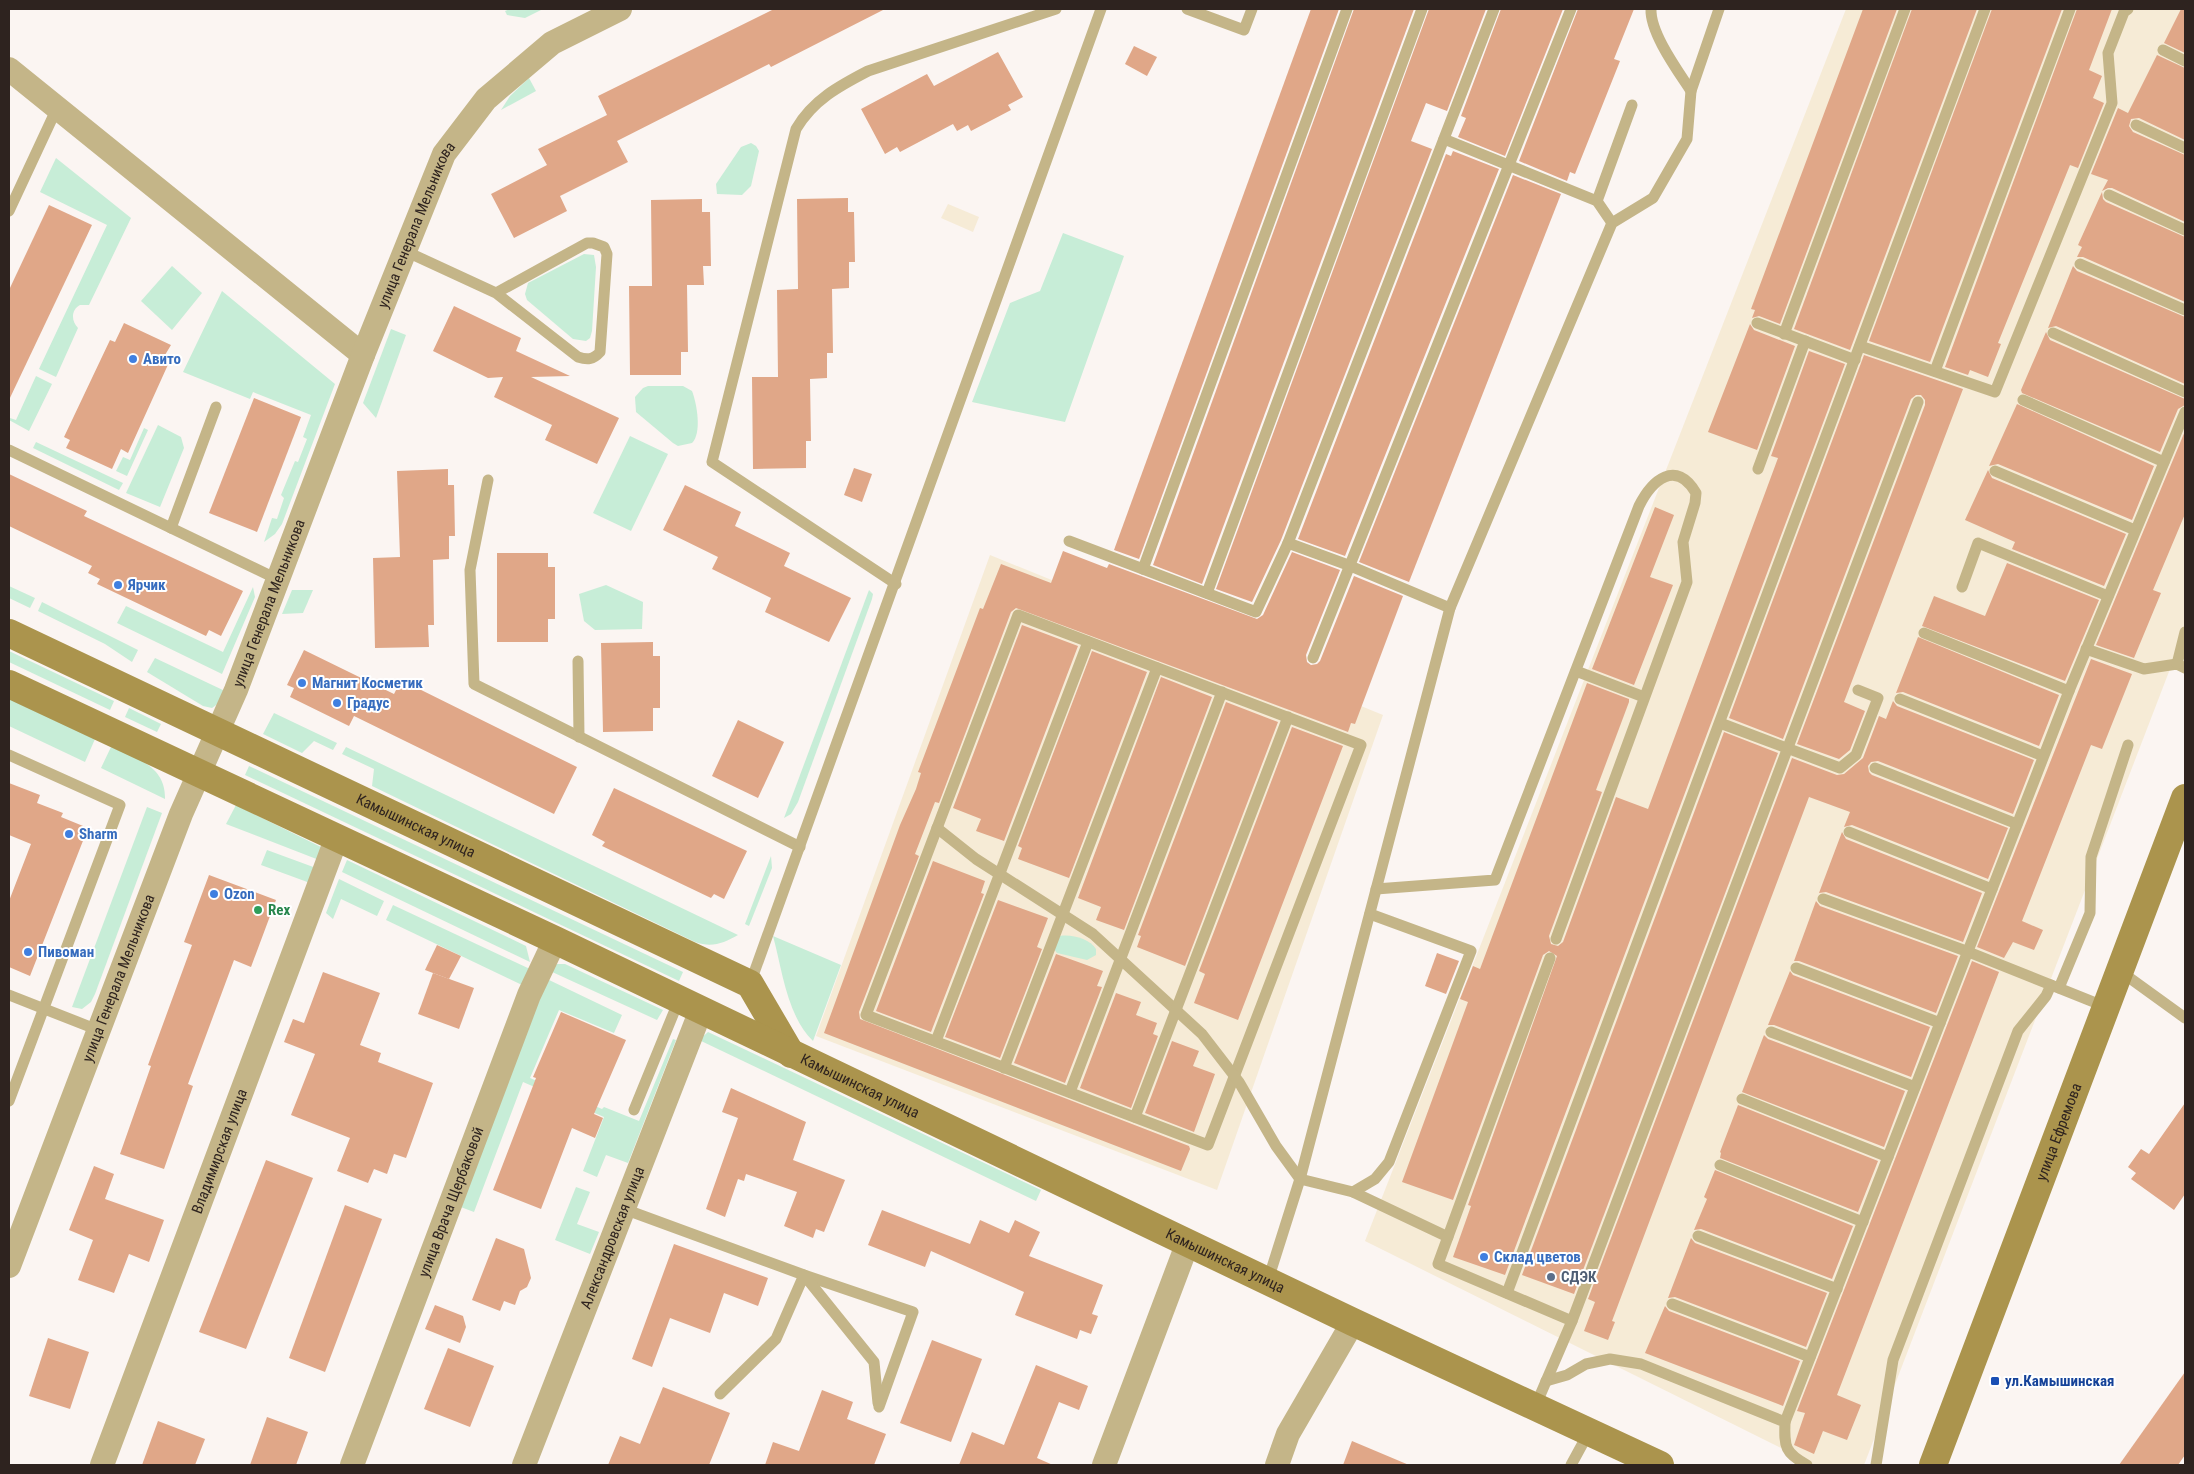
<svg xmlns="http://www.w3.org/2000/svg" width="2194" height="1474" viewBox="0 0 2194 1474" font-family="'Roboto Condensed',sans-serif">
	<rect width="100%" height="100%" fill="#fbf5f2"/>
	<!-- industrial -->
	<g fill="#f6ebd6">
		<polygon points="1846,9 2185,9 2185,630 1864,1465 1815,1465 1365,1241"/>
		<polygon points="948,204 979,217 973,232 941,218"/>
		<polygon points="990,555 1383,715 1217,1190 816,1036"/>
	</g>
	<!-- green -->
	<g fill="#c7edd7">
		<polygon points="510,9 543,9 525,18 507,15 505,11"/>
		<polygon points="529,78 536,91 501,110 510,96"/>
		<polygon points="751,143 756,146 759,151 751,186 742,195 717,194 716,184 741,147"/>
		<path d="M56,158L131,218L89,305H80C71,310 71,321 78,328L56,377L39,369L107,225L40,192Z"/>
		<polygon points="1063,233 1124,256 1065,422 972,402 1010,303 1040,291"/>
		<polygon points="584,254 594,255 596,267 592,331 590,338 586,341 573,339 527,300 525,294 528,283"/>
		<polygon points="172,266 202,293 172,330 141,301"/>
		<polygon points="222,291 335,384 282,524 275,534 264,542 272,518 277,519 284,498 281,495 295,461 298,462 307,439 303,437 311,415 253,392 250,399 183,372"/>
		<polygon points="391,329 406,335 376,418 363,403"/>
		<polygon points="36,376 52,384 29,431 9,420 10,418 16,420"/>
		<path d="M648,386H683L692,391C697,404 702,433 692,443L678,446L673,443L636,412L635,397L643,388Z"/>
		<polygon points="158,425 181,437 184,448 160,507 126,493"/>
		<polygon points="144,428 148,430 127,476 116,471 123,457 130,460"/>
		<polygon points="630,436 668,454 631,531 593,513"/>
		<polygon points="36,442 123,483 119,490 33,448"/>
		<polygon points="606,585 643,602 642,629 595,630 584,621 579,594"/>
		<polygon points="9,586 35,598 30,608 9,598"/>
		<polygon points="253,587 255,597 222,674 117,623 126,606 223,652"/>
		<polygon points="292,590 313,590 303,613 282,614"/>
		<polygon points="869,590 873,594 872,599 798,802 791,814 784,818"/>
		<polygon points="42,602 138,650 132,662 105,644 38,611"/>
		<polygon points="9,651 114,701 110,710 9,662"/>
		<polygon points="155,658 225,691 219,703 212,708 203,706 147,672"/>
		<polygon points="9,699 95,739 85,762 9,726"/>
		<polygon points="129,708 161,724 157,732 125,717"/>
		<polygon points="274,713 337,743 333,750 314,741 302,753 263,734"/>
		<path d="M111,747C136,758 166,766 165,799L101,768Z"/>
		<path d="M346,747L738,935C724,943 712,948 695,942L372,786L374,769L342,754Z"/>
		<polygon points="249,766 683,972 679,981 245,775"/>
		<polygon points="236,805 323,848 319,860 226,824"/>
		<polygon points="147,807 162,813 95,994 91,1002 82,1009 72,1007"/>
		<polygon points="267,850 316,868 310,883 261,865"/>
		<polygon points="771,856 772,868 749,926 745,924"/>
		<polygon points="347,860 526,946 530,962 342,872"/>
		<polygon points="339,879 384,901 377,916 341,899 333,919 326,913"/>
		<polygon points="393,905 530,969 522,985 386,920"/>
		<path d="M773,936L841,965L813,1041C787,1016 782,969 773,936Z"/>
		<path d="M1060,936C1072,934 1090,939 1096,949V955L1087,960L1057,953L1054,949Z"/>
		<polygon points="557,964 565,964 663,1010 657,1020 550,971"/>
		<polygon points="547,979 622,1015 614,1033 559,1010 530,1078 602,1109 604,1107 639,1121 673,1039 676,1040 628,1163 606,1155 597,1177 583,1171 604,1117 523,1082 474,1212 458,1206"/>
		<polygon points="708,1032 1041,1190 1036,1201 699,1040"/>
		<polygon points="576,1187 590,1192 577,1224 599,1232 590,1254 555,1240"/>
	</g>
	<!-- building -->
	<g fill="#e0a788">
		<polygon points="774,9 885,9 771,67 769,64 617,141 628,162 560,196 567,211 514,238 491,194 547,165 538,149 607,115 598,96"/>
		<polygon points="1311,9 1339,9 1139,559 1114,550"/>
		<polygon points="1354,9 1414,9 1202,584 1153,565"/>
		<polygon points="1429,9 1486,9 1447,111 1426,103 1411,141 1432,149 1281,540 1252,602 1216,589"/>
		<polygon points="1501,9 1563,9 1505,156 1458,137 1466,118 1461,116"/>
		<polygon points="1578,9 1634,9 1614,59 1620,61 1575,174 1570,172 1567,181 1519,161"/>
		<polygon points="1863,9 1897,9 1780,324 1759,316 1752,318 1755,310 1751,309"/>
		<polygon points="1912,9 1977,9 1850,350 1794,329"/>
		<polygon points="1992,9 2062,9 1930,362 1869,341"/>
		<polygon points="2077,9 2112,9 2089,70 2102,76 2093,98 2104,103 2078,168 2070,165 1998,343 2001,344 1988,377 1970,370 1968,375 1945,367"/>
		<polygon points="2181,9 2185,9 2185,53 2164,43"/>
		<polygon points="1134,46 1157,57 1147,76 1125,64"/>
		<polygon points="998,52 1023,97 1008,105 1011,110 971,131 968,125 957,131 953,124 900,152 897,147 885,154 861,109 927,74 934,86"/>
		<polygon points="2157,55 2185,68 2185,140 2139,118 2131,119 2129,126 2133,132 2185,155 2185,222 2112,188 2108,188 2102,191 2108,180 2091,174 2118,108 2128,113"/>
		<polygon points="1453,151 1499,169 1345,556 1298,539 1446,154 1451,156"/>
		<polygon points="1513,175 1561,194 1409,582 1359,562"/>
		<polygon points="2102,192 2103,199 2106,202 2185,237 2185,302 2083,257 2077,257 2082,247 2078,245"/>
		<polygon points="848,198 848,212 854,212 855,262 849,262 849,288 832,289 833,353 827,353 827,378 810,379 811,441 806,441 806,468 753,469 752,377 778,377 777,290 798,289 797,199"/>
		<polygon points="702,199 702,212 710,212 711,266 703,266 704,285 687,285 688,352 681,352 681,375 630,375 629,286 652,286 651,200"/>
		<polygon points="49,205 92,225 9,400 9,290"/>
		<polygon points="2073,266 2077,271 2185,317 2185,384 2056,326 2048,328"/>
		<polygon points="454,306 521,338 516,351 570,376 531,377 619,418 597,464 545,440 552,425 494,397 503,377 488,378 433,351"/>
		<polygon points="124,323 171,345 165,355 171,358 128,453 121,449 112,469 66,448 70,440 64,437 110,340 115,342"/>
		<polygon points="1750,324 1754,330 1795,346 1757,450 1708,432"/>
		<polygon points="2046,332 2050,340 2185,399 2185,405 2178,409 2160,452 2022,393 2021,390"/>
		<polygon points="1809,351 1845,364 1505,1275 1453,1257 1471,1206 1468,1205 1557,956 1549,951 1543,955 1453,1200 1402,1182 1468,1002 1460,999 1473,966 1480,969 1587,683 1629,699 1629,702 1596,790 1602,792 1549,936 1551,944 1558,946 1563,942 1616,797 1648,809 1778,458 1771,456"/>
		<polygon points="1864,355 1963,389 1844,702 1865,711 1850,750 1839,759 1797,744 1925,405 1925,400 1921,395 1916,395 1911,399 1783,739 1729,718"/>
		<polygon points="254,398 301,417 257,532 209,513"/>
		<polygon points="2017,404 2154,466 2132,520 1998,464 1989,466"/>
		<polygon points="2185,431 2185,514 2153,590 2161,593 2134,658 2096,645"/>
		<polygon points="854,468 872,474 862,502 844,495"/>
		<polygon points="448,469 448,485 454,485 455,536 449,536 449,559 433,560 434,625 428,625 429,647 375,648 373,558 400,557 397,471"/>
		<polygon points="1988,470 1992,478 2126,534 2104,586 2012,549 2015,542 1965,520"/>
		<polygon points="9,474 87,511 84,516 243,591 221,636 209,630 206,636 97,584 100,579 88,573 92,566 9,526"/>
		<polygon points="685,485 741,512 735,526 790,553 784,566 851,598 829,642 765,612 771,598 712,569 718,557 663,530"/>
		<polygon points="1655,507 1674,515 1650,577 1673,585 1634,685 1592,669"/>
		<polygon points="1063,551 1107,568 1109,564 1257,619 1263,615 1292,552 1340,570 1306,655 1307,662 1311,665 1317,664 1320,661 1354,576 1403,596 1355,724 1351,723 1348,732 1016,608 1011,612 939,803 935,802 915,854 919,856 859,1012 860,1019 1189,1146 1190,1149 1181,1171 824,1033 900,825 916,789 921,773 918,772 980,608 983,609 1001,564 1051,583"/>
		<polygon points="497,553 548,553 548,567 555,567 555,619 548,619 548,642 497,642"/>
		<polygon points="2007,563 2099,600 2065,681 1922,626 1934,596 1985,616"/>
		<polygon points="1022,625 1078,646 1004,841 976,831 981,819 953,808"/>
		<polygon points="1918,637 2059,695 2039,746 1903,692 1896,693"/>
		<polygon points="653,642 653,656 660,656 660,708 653,708 653,731 603,732 601,643"/>
		<polygon points="304,650 394,694 401,680 577,767 554,814 354,716 349,726 290,697 294,688 287,685"/>
		<polygon points="1092,651 1147,672 1069,878 1018,859 1022,848 1018,846"/>
		<polygon points="2091,659 2132,674 2102,749 2091,745 2022,921 2043,930 2034,950 2013,942 2004,958 1977,947"/>
		<polygon points="1161,677 1212,697 1124,930 1096,920 1101,907 1078,898"/>
		<polygon points="1893,701 1897,706 2034,760 2013,814 1878,761 1871,762 1868,766 1869,772 1872,775 2008,828 1988,879 1852,825 1844,827 1850,812 1809,797 1612,1321 1615,1322 1608,1340 1584,1331 1595,1302 1588,1299 1792,758 1837,775 1844,774 1863,758 1879,716 1886,719"/>
		<polygon points="1226,702 1278,722 1185,966 1137,947 1141,936 1138,935"/>
		<polygon points="738,720 784,742 758,798 712,776"/>
		<polygon points="1292,727 1343,746 1238,1020 1194,1003 1205,974 1199,971"/>
		<polygon points="1724,732 1778,753 1574,1294 1522,1275"/>
		<polygon points="9,783 40,795 37,803 63,813 61,817 88,828 30,976 9,967 9,901 31,844 9,835"/>
		<polygon points="614,788 747,851 724,899 714,894 711,898 602,846 605,842 592,835"/>
		<polygon points="1842,832 1846,839 1982,893 1963,942 1826,892 1819,893"/>
		<polygon points="933,861 985,881 981,893 984,894 931,1032 876,1011"/>
		<polygon points="209,875 276,900 251,967 234,960 188,1084 193,1086 164,1169 120,1154 151,1066 148,1065 192,945 184,942"/>
		<polygon points="998,900 1048,918 1037,947 1042,949 1000,1058 945,1037"/>
		<polygon points="1816,901 1820,906 1958,956 1936,1013 1799,961 1794,961"/>
		<polygon points="437,945 461,956 449,979 425,970"/>
		<polygon points="1437,953 1459,961 1446,994 1425,986"/>
		<polygon points="1056,954 1103,971 1097,986 1102,987 1065,1083 1014,1063"/>
		<polygon points="1972,961 1999,972 1837,1395 1861,1405 1847,1440 1823,1431 1814,1454 1794,1445 1805,1413 1797,1411"/>
		<polygon points="1790,971 1793,975 1930,1027 1911,1077 1774,1025 1768,1025"/>
		<polygon points="323,972 380,993 360,1045 381,1053 378,1062 433,1083 406,1158 394,1154 387,1174 374,1169 368,1183 337,1171 350,1138 291,1115 315,1054 284,1042 293,1019 304,1023"/>
		<polygon points="433,973 474,988 459,1029 418,1014"/>
		<polygon points="1116,993 1141,1002 1136,1015 1157,1023 1153,1034 1158,1036 1131,1108 1080,1088"/>
		<polygon points="561,1012 626,1040 594,1114 603,1118 595,1138 572,1128 541,1209 493,1190 536,1078 533,1077"/>
		<polygon points="1764,1035 1768,1039 1905,1091 1884,1147 1742,1092"/>
		<polygon points="1172,1041 1199,1051 1193,1066 1215,1074 1194,1132 1145,1113"/>
		<polygon points="731,1088 806,1122 793,1160 845,1180 824,1232 816,1229 813,1238 784,1226 797,1192 746,1174 744,1181 738,1179 725,1217 706,1209 738,1118 722,1112"/>
		<polygon points="2185,1103 2185,1194 2174,1210 2131,1179 2136,1173 2128,1167 2141,1149 2149,1154"/>
		<polygon points="1738,1105 1878,1161 1858,1212 1720,1158 1721,1153 1720,1152"/>
		<polygon points="266,1160 313,1178 246,1349 199,1332"/>
		<polygon points="94,1166 114,1174 105,1199 164,1220 149,1262 129,1254 114,1293 78,1280 93,1240 69,1230"/>
		<polygon points="1715,1170 1853,1226 1832,1279 1701,1229 1694,1230 1707,1199 1704,1197"/>
		<polygon points="345,1205 382,1219 325,1372 289,1358"/>
		<polygon points="882,1210 970,1244 980,1220 1009,1233 1015,1220 1040,1232 1029,1256 1103,1285 1092,1314 1098,1316 1091,1334 1080,1330 1077,1339 1015,1315 1024,1292 931,1251 925,1267 868,1245"/>
		<polygon points="496,1238 524,1249 531,1278 527,1287 520,1291 515,1305 504,1301 500,1311 472,1300"/>
		<polygon points="1691,1238 1695,1243 1827,1293 1806,1347 1675,1297 1668,1298"/>
		<polygon points="674,1244 768,1278 758,1306 724,1293 710,1333 670,1318 652,1367 632,1359"/>
		<polygon points="435,1305 463,1316 466,1327 460,1343 425,1329"/>
		<polygon points="1665,1306 1669,1311 1800,1361 1783,1406 1645,1353"/>
		<polygon points="48,1338 89,1352 70,1409 29,1396"/>
		<polygon points="932,1340 982,1359 951,1442 900,1423"/>
		<polygon points="448,1348 494,1366 470,1427 424,1409"/>
		<polygon points="1036,1365 1088,1386 1079,1410 1059,1402 1037,1458 1053,1465 959,1465 972,1432 1004,1445"/>
		<polygon points="2185,1372 2185,1455 2178,1465 2119,1465"/>
		<polygon points="663,1387 730,1413 709,1465 608,1465 620,1436 640,1444"/>
		<polygon points="822,1390 853,1402 847,1419 886,1434 874,1465 765,1465 773,1442 799,1451"/>
		<polygon points="267,1417 308,1432 296,1465 250,1465"/>
		<polygon points="158,1421 205,1439 195,1465 142,1465"/>
		<polygon points="1352,1441 1409,1465 1343,1465"/>
	</g>
	<g fill="none" stroke-linecap="round" stroke-linejoin="round">
		<!-- lane -->
		<g stroke="#c4b588" stroke-width="11">
			<polyline points="1187,9 1244,30 1252,9"/>
			<polyline points="1347,9 1143,569 1256,612 1288,543 1348,565 1450,608"/>
			<path d="M1651,9C1650,33 1678,71 1691,91"/>
			<polyline points="2163,50 2185,61"/>
			<polyline points="2136,125 2185,148"/>
			<polyline points="1444,139 1597,201 1612,223"/>
			<polyline points="2109,195 2185,230"/>
			<polyline points="1597,201 1632,105"/>
			<polyline points="9,211 57,108"/>
			<path d="M405,251L496,293L587,243H593L604,247L607,254L600,352C593,360 587,360 578,357L496,293"/>
			<polyline points="2080,264 2185,310"/>
			<polyline points="1757,323 1855,360"/>
			<polyline points="2053,333 2185,392"/>
			<polyline points="1784,334 1905,9"/>
			<polyline points="1860,346 1995,392 2112,103 2108,53 2124,12 2128,9"/>
			<polyline points="1935,371 2070,9"/>
			<polyline points="2023,400 2164,462"/>
			<polyline points="9,450 277,579"/>
			<polyline points="1758,469 1805,341"/>
			<polyline points="1995,471 2135,530"/>
			<polyline points="488,480 470,570 474,684 800,847"/>
			<polyline points="171,528 216,407"/>
			<polyline points="1069,541 1143,569"/>
			<polyline points="1288,543 1494,9"/>
			<path d="M896,584L712,462L796,129C813,100 839,86 868,71L1056,9"/>
			<polyline points="1962,587 1978,543 2108,596"/>
			<polyline points="1207,593 1422,9"/>
			<polygon points="1018,615 1361,745 1208,1145 866,1015"/>
			<polyline points="1924,633 2069,691"/>
			<polyline points="2086,649 2144,669 2177,664 2185,668"/>
			<polyline points="1313,658 1571,9"/>
			<polyline points="578,661 579,737"/>
			<polyline points="2177,664 2185,632"/>
			<polyline points="1576,671 1644,697"/>
			<polyline points="1900,699 2043,756"/>
			<polyline points="1720,723 1840,768 1856,755 1878,698 1858,690"/>
			<polyline points="9,755 120,805 9,1101"/>
			<polyline points="1875,768 2017,824"/>
			<polyline points="937,828 976,859 1093,934 1202,1034 1239,1082 1276,1146 1300,1179 1353,1192 1375,1179 1389,1162 1471,951 1370,914"/>
			<polyline points="1849,832 1992,889"/>
			<path d="M1376,889L1495,880L1639,506C1652,480 1676,459 1696,493L1695,503L1683,542L1687,582L1556,939"/>
			<polyline points="1823,899 1966,951 2106,1007"/>
			<polyline points="1796,968 1940,1023"/>
			<polyline points="2120,971 2185,1018"/>
			<polyline points="750,984 1101,9"/>
			<polyline points="2059,988 2090,913 2091,857 2128,745"/>
			<polyline points="9,995 98,1030"/>
			<polyline points="1771,1032 1915,1087"/>
			<polyline points="936,1041 1088,642"/>
			<polyline points="1004,1068 1157,668"/>
			<polyline points="1070,1092 1222,692"/>
			<polyline points="1742,1099 1888,1157"/>
			<polyline points="634,1110 679,1000"/>
			<polyline points="1135,1117 1288,717"/>
			<polyline points="1720,1165 1863,1222"/>
			<polyline points="1353,1192 1448,1237"/>
			<polyline points="624,1209 804,1275 913,1312 879,1407"/>
			<polyline points="1698,1236 1837,1289"/>
			<polyline points="1268,1280 1300,1179 1450,608 1612,223 1653,198 1687,139 1691,91 1719,9"/>
			<polyline points="1507,1293 1985,9"/>
			<polyline points="1672,1304 1810,1357"/>
			<polyline points="1572,1321 1918,402"/>
			<polyline points="1546,1381 1567,1375 1586,1364 1610,1359 1641,1364 1785,1422 2069,691 2185,412"/>
			<polyline points="720,1394 776,1339 804,1275 874,1362 878,1403"/>
			<polyline points="1535,1407 1572,1321 1438,1264 1550,958"/>
			<path d="M1785,1422C1784,1447 1785,1453 1807,1465"/>
			<polyline points="1571,1465 1589,1432"/>
			<polyline points="1876,1465 1893,1360 2018,1031 2046,996 2051,985"/>
		</g>
		<!-- street -->
		<g stroke="#c4b588" stroke-width="24">
			<polyline points="9,69 363,355"/>
			<path id="s1" d="M9,1266L181,814L236,690L363,355L444,154L486,99L552,43L620,9"/>
			<path id="s2" d="M102,1465L337,837"/>
			<path id="s3" d="M352,1465L529,995L555,940"/>
			<path id="s4" d="M524,1465L701,1010"/>
			<polyline points="1104,1465 1188,1242"/>
			<polyline points="1277,1465 1288,1434 1353,1322"/>
		</g>
		<!-- secondary -->
		<g stroke="#ab944d" stroke-width="28">
			<path id="s5" d="M9,633L750,984L791,1054"/>
			<path id="s6" d="M9,684L555,940L1353,1322L1660,1465"/>
			<path id="s7" d="M1933,1465L2185,798"/>
		</g>
	</g>
	<!-- markers -->
	<g fill="#3f7fe0" stroke="#fff" stroke-width="2">
		<circle cx="133" cy="359" r="5"/>
		<circle cx="118" cy="585" r="5"/>
		<circle cx="302" cy="683" r="5"/>
		<circle cx="337" cy="703" r="5"/>
		<circle cx="69" cy="834" r="5"/>
		<circle cx="214" cy="894" r="5"/>
		<circle cx="28" cy="952" r="5"/>
		<circle cx="1484" cy="1257" r="5"/>
	</g>
	<circle fill="#2e9e5b" stroke="#fff" stroke-width="2" cx="258" cy="910" r="5"/>
	<circle fill="#5c6f8a" stroke="#fff" stroke-width="2" cx="1551" cy="1277" r="5"/>
	<rect fill="#1a4fb4" stroke="#fff" stroke-width="2" x="1990" y="1376" width="10" height="10" rx="2.5"/>
	<g text-anchor="middle" stroke-width="4" stroke-linejoin="round" paint-order="stroke">
		<!-- street labels -->
		<g font-size="15" fill="#2e231f" stroke="#fff">
			<text dy="5" stroke="none"><textPath href="#s1" startOffset="1118">улица Генерала Мельникова</textPath></text>
			<text dy="5" stroke="none"><textPath href="#s1" startOffset="712">улица Генерала Мельникова</textPath></text>
			<text dy="5" stroke="none"><textPath href="#s5" startOffset="450">Камышинская улица</textPath></text>
			<text dy="5" stroke="none"><textPath href="#s1" startOffset="308">улица Генерала Мельникова</textPath></text>
			<text dy="5" stroke="none"><textPath href="#s6" startOffset="941">Камышинская улица</textPath></text>
			<text dy="5" stroke="none"><textPath href="#s7" startOffset="356">улица Ефремова</textPath></text>
			<text dy="5" stroke="none"><textPath href="#s2" startOffset="335">Владимирская улица</textPath></text>
			<text dy="5" stroke="none"><textPath href="#s3" startOffset="281">улица Врача Щербаковой</textPath></text>
			<text dy="5" stroke="none"><textPath href="#s4" startOffset="244">Александровская улица</textPath></text>
			<text dy="5" stroke="none"><textPath href="#s6" startOffset="1346">Камышинская улица</textPath></text>
		</g>
		<!-- shop labels -->
		<g font-size="15" font-weight="bold" fill="#366cbe" stroke="#fff" text-anchor="start">
			<text x="143" y="364">Авито</text>
			<text x="128" y="590">Ярчик</text>
			<text x="312" y="688">Магнит Косметик</text>
			<text x="347" y="708">Градус</text>
			<text x="79" y="839">Sharm</text>
			<text x="224" y="899">Ozon</text>
			<text x="38" y="957">Пивоман</text>
			<text x="1494" y="1262">Склад цветов</text>
		</g>
		<!-- leisure labels -->
		<g font-size="15" font-weight="bold" fill="#27864d" stroke="#fff" text-anchor="start">
			<text x="268" y="915">Rex</text>
		</g>
		<!-- service labels -->
		<g font-size="15" font-weight="bold" fill="#4e5e75" stroke="#fff" text-anchor="start">
			<text x="1561" y="1282">СДЭК</text>
		</g>
		<!-- transit labels -->
		<g font-size="15" font-weight="bold" fill="#164399" stroke="#fff" text-anchor="start">
			<text x="2005" y="1386">ул.Камышинская</text>
		</g>
	</g>
	<!-- border -->
	<rect width="2194" height="1474" fill="none" stroke="#2e231f" stroke-width="20"/>
</svg>
